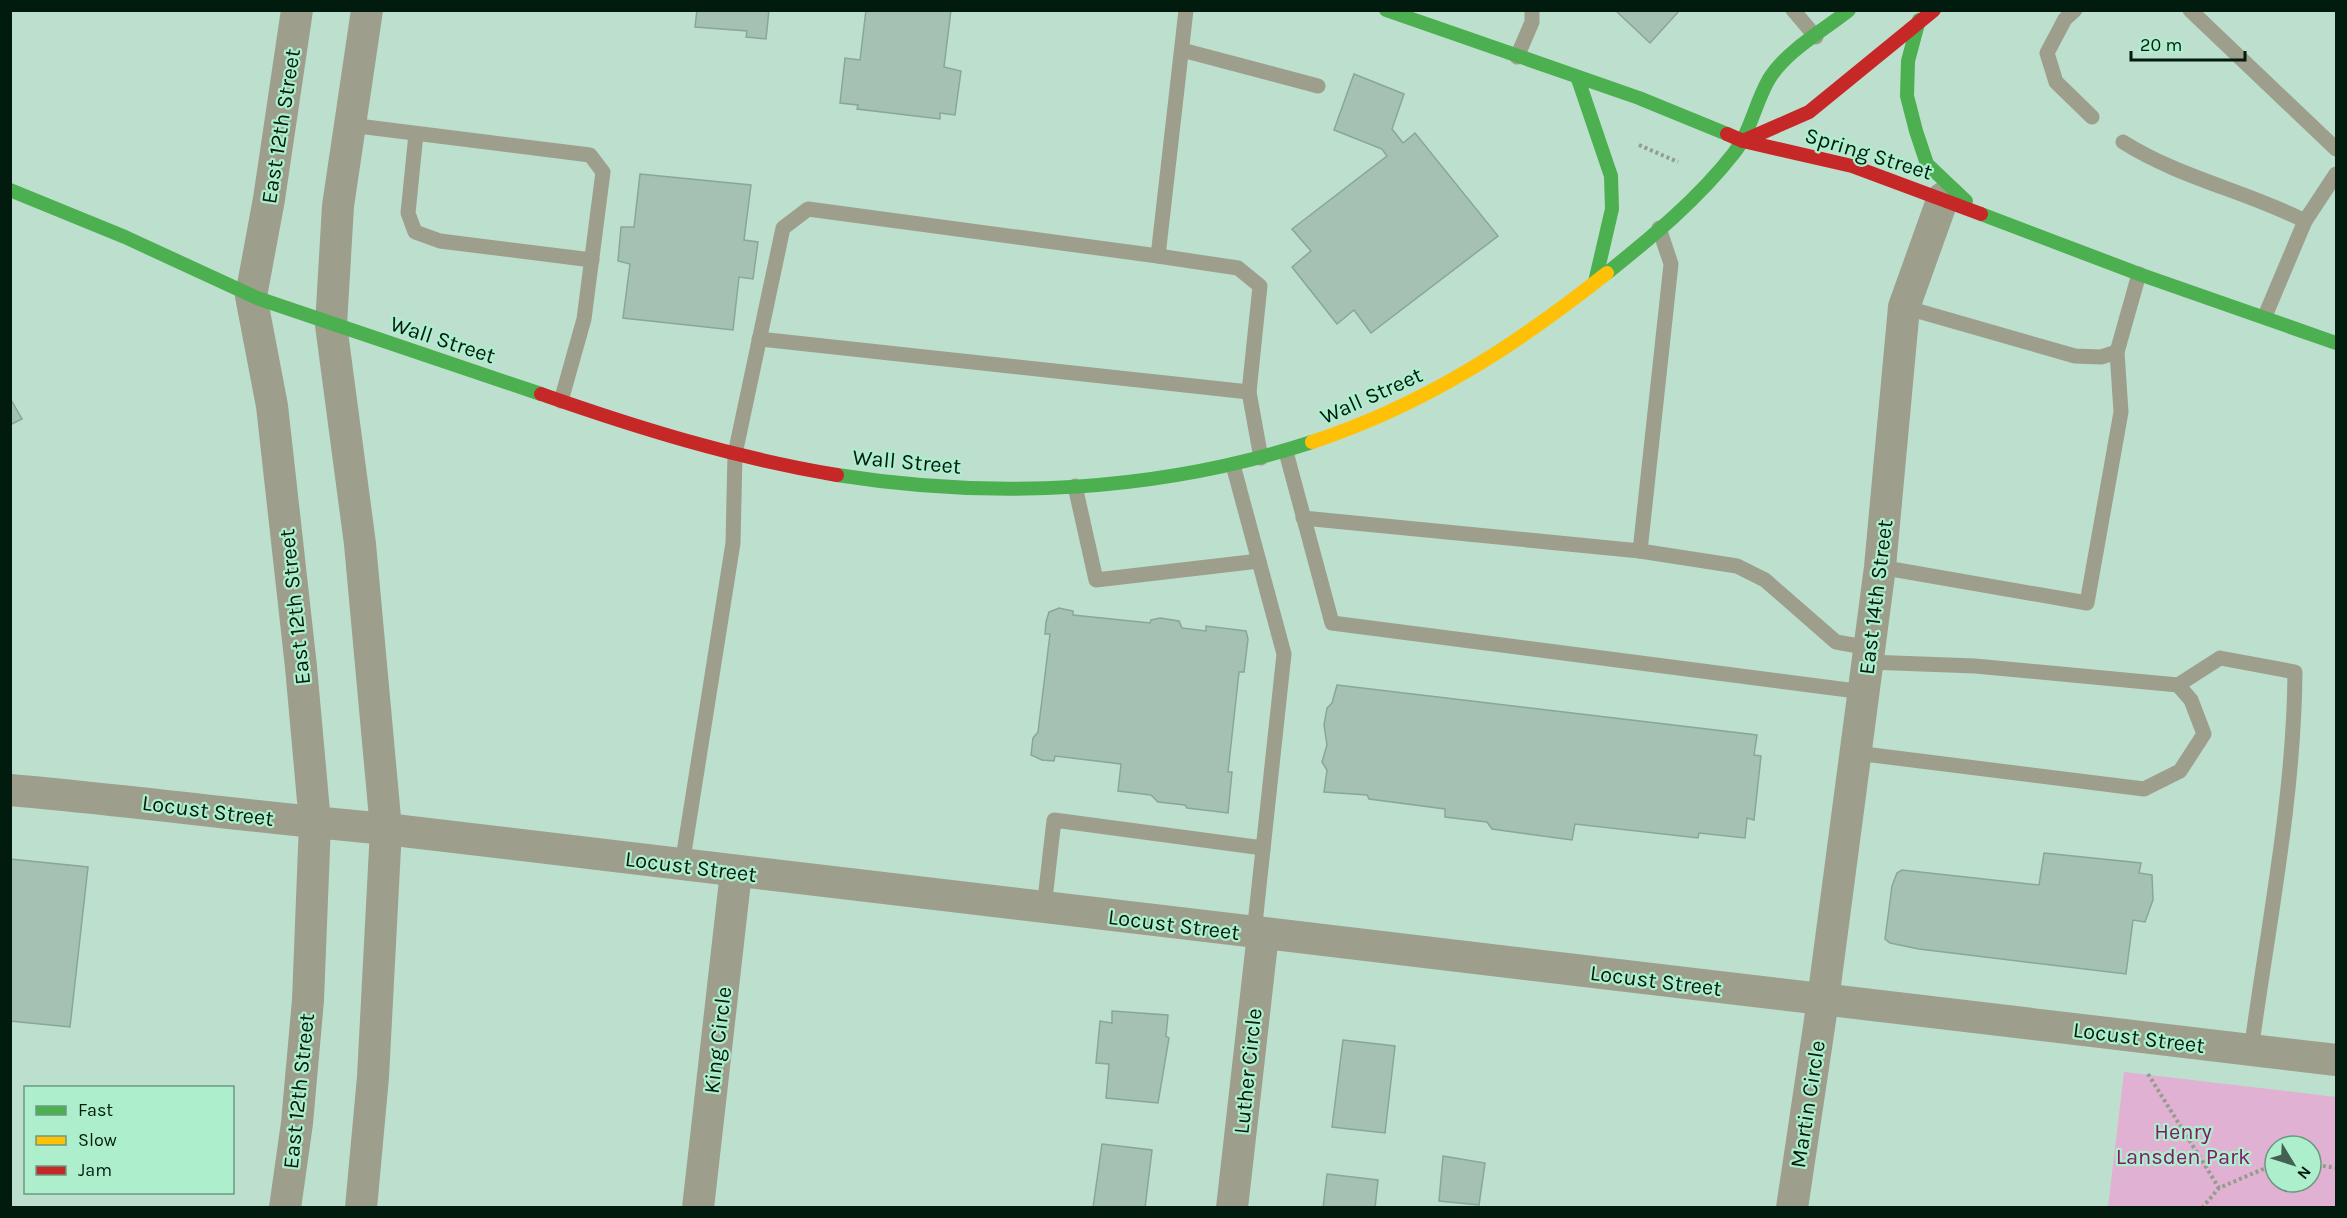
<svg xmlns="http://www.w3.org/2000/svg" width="2347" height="1218" viewBox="0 0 2347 1218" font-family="Karla,sans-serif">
	<rect width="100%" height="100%" fill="#bce0cd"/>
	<!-- green -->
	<path fill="#e0b1d3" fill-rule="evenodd" d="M2124,1072L2336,1097V1207H2108ZM2275,1146H2311V1182H2275Z"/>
	<!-- building -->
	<g fill="#a5c1b3" stroke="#89a697" stroke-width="1.5">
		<polygon points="697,10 769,10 766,39 746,37 747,31 695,27"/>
		<polygon points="866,10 951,10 944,67 961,71 955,115 940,113 940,119 857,109 858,105 840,103 845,58 860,60"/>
		<polygon points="1615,10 1680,10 1650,43"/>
		<polygon points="1354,74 1404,94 1392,129 1403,143 1415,133 1498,236 1371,333 1354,310 1337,324 1292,267 1311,251 1292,229 1387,156 1382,149 1334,130"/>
		<polygon points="640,174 751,185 744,240 758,242 753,279 739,277 733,330 623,318 630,264 618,261 621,227 634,227"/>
		<polygon points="10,398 22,419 10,425"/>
		<polygon points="1059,608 1073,611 1073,615 1150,623 1151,620 1160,618 1179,621 1182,628 1206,631 1206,626 1246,631 1248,639 1244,672 1239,672 1228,772 1232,772 1228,813 1187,808 1185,805 1158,802 1151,795 1118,791 1121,764 1055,756 1054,761 1042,760 1031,755 1033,738 1038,732 1050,634 1045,634 1046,622 1049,612"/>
		<polygon points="1337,685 1757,735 1754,755 1761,756 1754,820 1747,818 1745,838 1699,833 1698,838 1575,824 1572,840 1492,829 1487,822 1445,817 1445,809 1369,799 1367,795 1324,792 1327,770 1322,762 1327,745 1324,725 1327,708 1332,703"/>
		<polygon points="2044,853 2141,863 2139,873 2152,875 2153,900 2145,922 2133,920 2126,974 1919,949 1890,943 1885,939 1892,886 1897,873 1902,870 2039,885"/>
		<polygon points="10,859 88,867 70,1027 10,1021"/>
		<polygon points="1112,1011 1168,1015 1166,1036 1169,1038 1158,1103 1106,1098 1109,1064 1096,1063 1100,1021 1112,1023"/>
		<polygon points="1343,1040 1395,1046 1385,1133 1332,1127"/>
		<polygon points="1102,1144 1152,1150 1145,1208 1093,1208"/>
		<polygon points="1443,1156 1485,1163 1479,1205 1439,1201"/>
		<polygon points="1327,1174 1378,1180 1375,1208 1323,1208"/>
	</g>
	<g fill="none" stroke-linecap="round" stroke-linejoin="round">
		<!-- path -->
		<g stroke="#929d8c" stroke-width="4" stroke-dasharray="3 3" stroke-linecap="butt">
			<polyline points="1639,145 1678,162"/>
			<polyline points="2148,1074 2219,1188"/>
			<polyline points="2311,1164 2336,1168"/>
			<polyline points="2202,1208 2219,1188 2275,1164"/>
		</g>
		<!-- lane -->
		<g stroke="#9d9f8c" stroke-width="15">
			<polyline points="1793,10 1816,37"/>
			<polyline points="2075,10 2065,19 2047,53 2056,82 2092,117"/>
			<polyline points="2190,10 2336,149"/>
			<polyline points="1182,50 1318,86"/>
			<polyline points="1517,57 1532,22 1532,10"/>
			<polyline points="350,125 590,155 603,172 584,319 561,401"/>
			<polyline points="416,134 408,213 415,232 440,241 592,260"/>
			<path d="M2123,142C2180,178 2246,191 2305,221"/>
			<polyline points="1904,307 2075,356 2101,357 2117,352 2139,274"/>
			<polyline points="2265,316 2305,221 2336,174"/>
			<polyline points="759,339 1249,392 1260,286 1238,268 1158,256"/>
			<polyline points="1249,392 1261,458"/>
			<polyline points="1286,452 1332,623 1864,692"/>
			<polyline points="1233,465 1284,654 1254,933"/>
			<polyline points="1075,486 1096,580 1259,561"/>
			<polyline points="1303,518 1640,551 1671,264 1659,228"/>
			<polyline points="1640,551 1737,566 1765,580 1836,642 1870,648"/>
			<polyline points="1880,567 2087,603 2121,412 2117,352"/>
			<path d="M2178,685L2220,658L2295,672C2294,799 2268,925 2251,1051"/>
			<polyline points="1856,753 2144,789 2180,771 2204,734 2191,700 2178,685 1975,666 1868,662"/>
			<polyline points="682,865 733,543 735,454 783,228 808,209 1158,256 1186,10"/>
			<polyline points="1044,908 1054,820 1263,848"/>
		</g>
		<!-- street -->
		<g stroke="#9d9f8c" stroke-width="32">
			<path d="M10,790C136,801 260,818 386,829L2336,1060"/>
			<polyline points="285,1208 297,1123 308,1000 315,823 301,667 272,406 251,296 269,199 297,10"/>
			<polyline points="361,1208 373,1077 386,829 360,544 331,325 338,206 367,10"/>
			<polyline points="698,1208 736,872"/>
			<polyline points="1232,1208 1263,934"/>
			<polyline points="1792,1208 1823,1000 1880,567 1904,307 1943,198"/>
		</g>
		<!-- fast -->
		<g stroke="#4caf50" stroke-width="14">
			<polyline points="1386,10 1639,98 1727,134"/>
			<polyline points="1919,20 1908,61 1907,96 1916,131 1927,164 1966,201"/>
			<polyline points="1578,79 1611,176 1612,209 1595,282"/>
			<polyline points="10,190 125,237 257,298 541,394"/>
			<polyline points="1981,214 2139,274 2336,343"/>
			<path d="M1607,273C1652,237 1698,199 1734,153C1751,131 1755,103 1769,79C1787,50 1823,31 1849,10"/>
			<path d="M837,475C995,500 1159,492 1312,442"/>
		</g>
		<!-- slow -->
		<path stroke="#ffc107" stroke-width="14" d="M1312,442C1424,405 1515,346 1607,273"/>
		<!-- jam -->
		<g stroke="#c62828" stroke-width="14">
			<polyline points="1727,134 1743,141 1852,166 1981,214"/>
			<polyline points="1743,141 1809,112 1934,10"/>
			<path d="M541,394C638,428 735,458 837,475"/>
		</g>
	</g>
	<g text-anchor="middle" stroke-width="4.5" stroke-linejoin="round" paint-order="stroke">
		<!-- street labels -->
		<g font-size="22" fill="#021b0f" stroke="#adefcc">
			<text transform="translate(280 126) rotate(-81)" y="8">East 12th Street</text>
			<text transform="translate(1869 153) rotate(17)" y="8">Spring Street</text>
			<text transform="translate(443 339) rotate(18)" y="8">Wall Street</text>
			<text transform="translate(1371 395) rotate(-24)" y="8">Wall Street</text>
			<text transform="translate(907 461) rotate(5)" y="8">Wall Street</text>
			<text transform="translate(1875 597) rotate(-83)" y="8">East 14th Street</text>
			<text transform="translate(294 607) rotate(-96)" y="8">East 12th Street</text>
			<text transform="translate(208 810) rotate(7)" y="8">Locust Street</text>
			<text transform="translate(691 866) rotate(7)" y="8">Locust Street</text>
			<text transform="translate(1174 924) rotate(7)" y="8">Locust Street</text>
			<text transform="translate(1656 980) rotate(7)" y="8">Locust Street</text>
			<text transform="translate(2139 1037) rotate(7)" y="8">Locust Street</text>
			<text transform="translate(717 1040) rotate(-83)" y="8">King Circle</text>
			<text transform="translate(1247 1071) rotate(-84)" y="8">Luther Circle</text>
			<text transform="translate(298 1091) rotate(-84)" y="8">East 12th Street</text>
			<text transform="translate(1807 1104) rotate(-81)" y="8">Martin Circle</text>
		</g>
		<!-- park labels -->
		<g font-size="22" fill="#801b67" stroke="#adefcc">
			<text x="2183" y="1139">Henry<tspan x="2183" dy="25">Lansden Park</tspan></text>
		</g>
	</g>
	<!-- border -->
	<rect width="2347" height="1218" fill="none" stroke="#021b0f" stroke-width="24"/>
	<!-- legend -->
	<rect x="24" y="1086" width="210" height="108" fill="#adefcc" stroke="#699a80" stroke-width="1.5"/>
	<rect x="36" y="1106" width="30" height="9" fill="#4caf50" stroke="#699a80" stroke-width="1.5"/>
	<text x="78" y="1116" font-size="18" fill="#021b0f">Fast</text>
	<rect x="36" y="1136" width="30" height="9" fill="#ffc107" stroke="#699a80" stroke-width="1.5"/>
	<text x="78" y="1146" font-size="18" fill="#021b0f">Slow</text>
	<rect x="36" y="1166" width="30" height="9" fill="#c62828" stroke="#699a80" stroke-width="1.5"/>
	<text x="78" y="1176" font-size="18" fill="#021b0f">Jam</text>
	<!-- north arrow -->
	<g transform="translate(2293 1164) rotate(128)"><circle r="28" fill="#adefcc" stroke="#699a80" stroke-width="1.5"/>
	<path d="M0-4.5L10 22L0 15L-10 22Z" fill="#436052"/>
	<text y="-9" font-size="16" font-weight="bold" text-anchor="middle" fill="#021b0f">N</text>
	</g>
	<!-- scale -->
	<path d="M2131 51v9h114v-9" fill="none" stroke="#021b0f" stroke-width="3"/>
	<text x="2140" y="51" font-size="18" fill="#021b0f" stroke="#adefcc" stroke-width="4.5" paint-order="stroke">20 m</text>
</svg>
